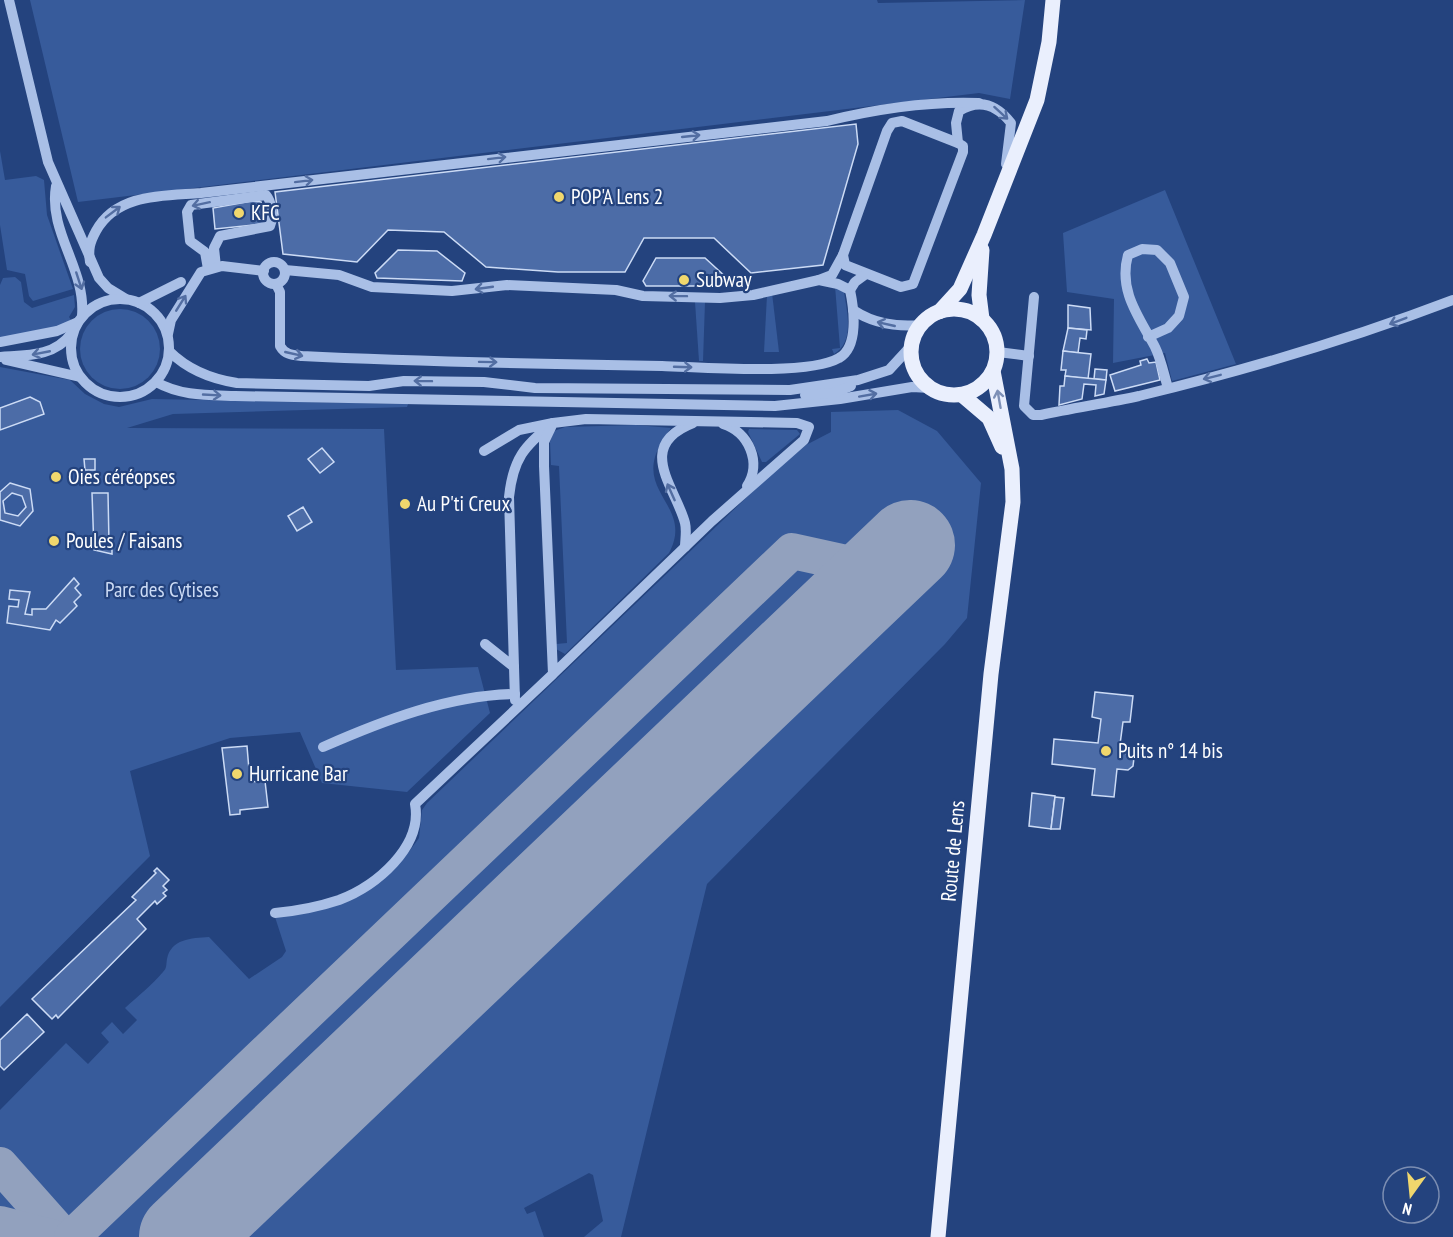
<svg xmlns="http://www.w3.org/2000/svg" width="1453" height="1237" viewBox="0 0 1453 1237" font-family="'PT Sans Narrow',sans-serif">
	<rect width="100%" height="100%" fill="#24437e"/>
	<!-- green -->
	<g fill="#375b9b">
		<polygon points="30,0 877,0 878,3 1025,0 1010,99 979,93 78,202"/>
		<polygon points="0,151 5,180 36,176 44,180 47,215 73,289 33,301 29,296 25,274 7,270 0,225"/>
		<polygon points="1165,190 1236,364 1172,381 1165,353 1113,363 1114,299 1067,292 1063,233"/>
		<polygon points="15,277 21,282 24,302 32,308 74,295 75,307 69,317 71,320 60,327 0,338 0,285 3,278"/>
		<path d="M835,286L844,292C847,312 855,342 834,354L832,349L840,348Z"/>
		<polygon points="772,293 779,352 764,352 767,295"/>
		<polygon points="695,302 705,302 703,361 699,361"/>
		<circle cx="120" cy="349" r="40"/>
		<polygon points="0,367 70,380 85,394 104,404 119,407 152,399 408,404 407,407 173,414 127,428 384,429 396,670 478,667 490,713 407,792 322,783 300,732 230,738 130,771 150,856 0,1007"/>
		<path d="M898,410L937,431L981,483L967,618L945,644L707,884L621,1237H584L603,1221L593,1175L589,1173L524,1208L527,1214L535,1211L544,1237H0V1110L66,1043L88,1064L109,1042L101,1033L112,1022L123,1034L137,1020L125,1008C138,996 152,985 163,972C167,968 166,965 167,959C171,939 191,938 209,937L249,979L282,957L286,951L275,917L327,908L408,853L419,838L422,810L427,803L769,476L806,445L831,432V412Z"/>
		<path d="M636,425L671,428C665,437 658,447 655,457C644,496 692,510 669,553L565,654L556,649V644L567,643L559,466L551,465L550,442L554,431L565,427Z"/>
		<polygon points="749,429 797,430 800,434 766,462 762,462 748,432"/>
	</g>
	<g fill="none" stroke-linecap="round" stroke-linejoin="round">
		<!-- taxiway -->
		<g stroke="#92a1be" stroke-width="36">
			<polyline points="0,1165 64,1237"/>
			<polyline points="0,1224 51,1237"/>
			<polyline points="72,1237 792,551 883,571"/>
		</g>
		<!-- runway -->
		<polyline stroke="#92a1be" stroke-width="90" points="184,1237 910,545"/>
	</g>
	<!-- building -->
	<g fill="#4c6ca7" stroke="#ccdbf5" stroke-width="1.5" fill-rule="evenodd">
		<polygon points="856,124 858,144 823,265 751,273 714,238 644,238 625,272 558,272 486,267 444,232 388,230 357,262 283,254 275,192"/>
		<polygon points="252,201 261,202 262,208 265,208 264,224 215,229 213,208"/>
		<polygon points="398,250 437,251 465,273 462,281 377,278 375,273"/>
		<polygon points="656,258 705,258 728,279 721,286 646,286 643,281"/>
		<polygon points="1068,305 1090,308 1091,330 1068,328"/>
		<polygon points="1068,328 1087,330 1086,339 1080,338 1078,353 1063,351"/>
		<polygon points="1063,351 1091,354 1088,379 1065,376 1066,370 1061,370"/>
		<polygon points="1147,359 1149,363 1156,362 1160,380 1115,391 1110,375 1141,365 1140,361"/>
		<polygon points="1095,369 1107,370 1106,380 1094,379"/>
		<polygon points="1065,376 1106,380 1104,394 1095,396 1096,385 1084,384 1082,399 1059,405 1060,386 1064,386"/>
		<polygon points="30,397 40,402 44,414 0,430 0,408"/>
		<polygon points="322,448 334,462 320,473 308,459"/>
		<polygon points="84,459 95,459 95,470 85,470"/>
		<path d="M10,483L30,489L33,511L20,526L0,520V492ZM12,493L22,496L26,507L18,516L5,513L3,501Z"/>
		<polygon points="92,493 108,493 109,543 112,543 112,554 94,550"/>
		<polygon points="303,507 312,522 297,531 288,516"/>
		<polygon points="74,578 79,584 75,588 81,595 74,602 77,606 60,623 56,620 50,630 7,623 9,606 18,607 19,600 9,599 10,590 30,592 25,614 32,615 32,609 46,609"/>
		<polygon points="1095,692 1133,696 1130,722 1123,722 1119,752 1128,754 1134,758 1133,766 1128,770 1117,769 1114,797 1092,795 1095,769 1052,764 1054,739 1098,743 1101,719 1092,717"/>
		<polygon points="247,746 250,782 265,781 268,807 240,810 240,814 230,815 222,748"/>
		<polygon points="1032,793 1055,796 1051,829 1029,826"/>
		<polygon points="1055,797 1064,798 1060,829 1051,829"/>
		<polygon points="157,868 169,880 163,886 167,890 163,893 166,896 157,904 155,901 137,919 146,929 58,1018 56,1015 52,1019 32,999 136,900 132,897 156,873 154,871"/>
		<polygon points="27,1014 44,1032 4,1070 0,1066 0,1040"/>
	</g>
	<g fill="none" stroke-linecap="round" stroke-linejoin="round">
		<!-- minor -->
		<g stroke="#a9bfe6" stroke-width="10">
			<polyline points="9,0 48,162 99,278 108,288 126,299"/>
			<polygon points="902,121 958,143 963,146 963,152 913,284 901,287 845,265 843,255 887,131 892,123"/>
			<path d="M958,143L956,123L959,111C980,98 997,105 1011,123L1006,164"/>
			<path d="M56,186C48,233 86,268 82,316"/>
			<circle cx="274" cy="273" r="11"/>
			<path d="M90,262C88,249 90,242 96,231C117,193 164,196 201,193L827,121C876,109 928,101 979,103"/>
			<path d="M208,269L205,252L190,241L187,212L191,205L266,195C272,202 274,218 270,226L220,236L214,248L216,267"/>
			<polyline points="819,280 832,275 843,255"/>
			<path d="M276,284L280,292V346C285,355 293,355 302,356C422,362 542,364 662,366C701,367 808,376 839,358C859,347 854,309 850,290L838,284L819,280L753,295L720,298L643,296L616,290L507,285L452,291L372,287L339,275L285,270"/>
			<polyline points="850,290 855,282 866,274"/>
			<path d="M1034,297L1024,406L1033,415H1041C1073,408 1107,403 1139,396C1246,370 1351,339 1453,300"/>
			<circle cx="120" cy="348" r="49"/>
			<polyline points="139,303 181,282"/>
			<path d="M853,310C874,324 896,327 921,325"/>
			<polyline points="168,334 171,320 201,272 222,266 264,271"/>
			<path d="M1148,337L1168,328L1179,316L1184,297L1170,263L1157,250L1142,249L1128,255C1118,291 1139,317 1155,347C1161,359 1164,375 1168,388"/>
			<polyline points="0,342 57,331 78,322"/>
			<path d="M169,351C188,370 211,379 237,383L369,386L404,381L484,382L535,388L790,390L858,380L889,370L912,345"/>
			<polyline points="998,352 1029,356"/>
			<path d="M0,357C26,355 54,357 71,334"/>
			<polyline points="6,360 80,377"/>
			<path d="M156,382C181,396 207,395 235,396L775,406L840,399L912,387L930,388"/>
			<polyline points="805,395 833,393 851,386"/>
			<path d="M723,424C749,432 762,463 747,486"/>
			<path d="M484,451L519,430L553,423C524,446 513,459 509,497L514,667L485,644"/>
			<path d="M685,547C685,540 687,531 685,523C676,488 634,446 693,423"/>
			<polyline points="514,667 515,700"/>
			<path d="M323,747C382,721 449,695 515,694"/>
			<path d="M275,913C297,911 318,907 339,900C376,886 423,847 415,804L553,674L544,466V442L553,423L586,419L797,423L809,427L804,440L712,521L553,674"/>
		</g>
		<!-- major -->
		<g stroke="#eaeffd" stroke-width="15">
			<circle cx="954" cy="352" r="43"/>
			<polyline points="939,312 960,289 984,235 1037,100 1049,42 1053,0"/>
			<polyline points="982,319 979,295 982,250"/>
			<polyline points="962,395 989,418 1002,447"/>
			<polyline points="938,1237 991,674 1013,502 1012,469 993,371"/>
		</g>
	</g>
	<!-- one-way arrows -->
	<defs><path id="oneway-shaft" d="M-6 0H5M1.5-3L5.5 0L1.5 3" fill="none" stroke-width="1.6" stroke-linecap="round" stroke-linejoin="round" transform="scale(1.5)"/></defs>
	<g stroke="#536ea2">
		<use href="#oneway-shaft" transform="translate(1001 113) rotate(42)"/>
		<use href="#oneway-shaft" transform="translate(691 136) rotate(-6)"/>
		<use href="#oneway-shaft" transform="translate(497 158) rotate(-7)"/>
		<use href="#oneway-shaft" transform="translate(304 181) rotate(-7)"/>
		<use href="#oneway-shaft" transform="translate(201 204) rotate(168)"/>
		<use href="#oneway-shaft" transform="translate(113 212) rotate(-37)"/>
		<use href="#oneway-shaft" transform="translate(79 281) rotate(72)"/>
		<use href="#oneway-shaft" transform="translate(484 288) rotate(172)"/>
		<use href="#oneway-shaft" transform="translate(678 296) rotate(-179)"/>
		<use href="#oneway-shaft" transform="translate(181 303) rotate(-58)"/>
		<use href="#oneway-shaft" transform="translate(1398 321) rotate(159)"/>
		<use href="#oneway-shaft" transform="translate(886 324) rotate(-167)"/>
		<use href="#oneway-shaft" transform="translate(41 353) rotate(169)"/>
		<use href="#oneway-shaft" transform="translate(294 354) rotate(13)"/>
		<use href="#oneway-shaft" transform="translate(488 362) rotate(1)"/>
		<use href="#oneway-shaft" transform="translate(683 367) rotate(2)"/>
		<use href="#oneway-shaft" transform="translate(1212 377) rotate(166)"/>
		<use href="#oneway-shaft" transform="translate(423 381) rotate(-179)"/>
		<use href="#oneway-shaft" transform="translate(212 395) rotate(3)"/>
		<use href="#oneway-shaft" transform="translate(868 395) rotate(-10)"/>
		<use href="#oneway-shaft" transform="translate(671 492) rotate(-114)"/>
	</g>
	<use stroke="#7d90b7" href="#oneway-shaft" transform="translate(999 399) rotate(-100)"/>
	<!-- markers -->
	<g fill="#f0d76d" stroke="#24437e" stroke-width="2">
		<circle cx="559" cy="197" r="6"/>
		<circle cx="239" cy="213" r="6"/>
		<circle cx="684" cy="280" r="6"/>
		<circle cx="56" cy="477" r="6"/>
		<circle cx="405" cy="504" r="6"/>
		<circle cx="54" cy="541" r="6"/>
		<circle cx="1106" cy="751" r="6"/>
		<circle cx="237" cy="774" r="6"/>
	</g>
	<g text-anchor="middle" stroke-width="4.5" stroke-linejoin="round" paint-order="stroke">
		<!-- poi labels -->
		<g font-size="21" fill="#fff" stroke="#24437e" text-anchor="start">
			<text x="571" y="204">POP'A Lens 2</text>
			<text x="251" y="220">KFC</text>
			<text x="696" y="287">Subway</text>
			<text x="68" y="484">Oies céréopses</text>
			<text x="417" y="511">Au P'ti Creux</text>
			<text x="66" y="548">Poules / Faisans</text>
			<text x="1118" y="758">Puits n° 14 bis</text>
			<text x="249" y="781">Hurricane Bar</text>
		</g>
		<!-- park labels -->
		<g font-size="21" fill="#ccdbf5" stroke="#24437e">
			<text x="162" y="597">Parc des Cytises</text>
		</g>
		<!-- street labels -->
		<g font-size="21" fill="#fff" stroke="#24437e">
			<text transform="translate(953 851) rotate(-85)" y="7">Route de Lens</text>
		</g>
	</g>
	<!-- north arrow -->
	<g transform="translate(1411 1195) rotate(195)"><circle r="28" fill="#24437e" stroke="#7c8eb2" stroke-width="1.5"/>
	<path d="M0-4.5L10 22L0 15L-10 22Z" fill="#f0d76d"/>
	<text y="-9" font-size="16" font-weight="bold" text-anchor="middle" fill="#ffffff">N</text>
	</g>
</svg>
